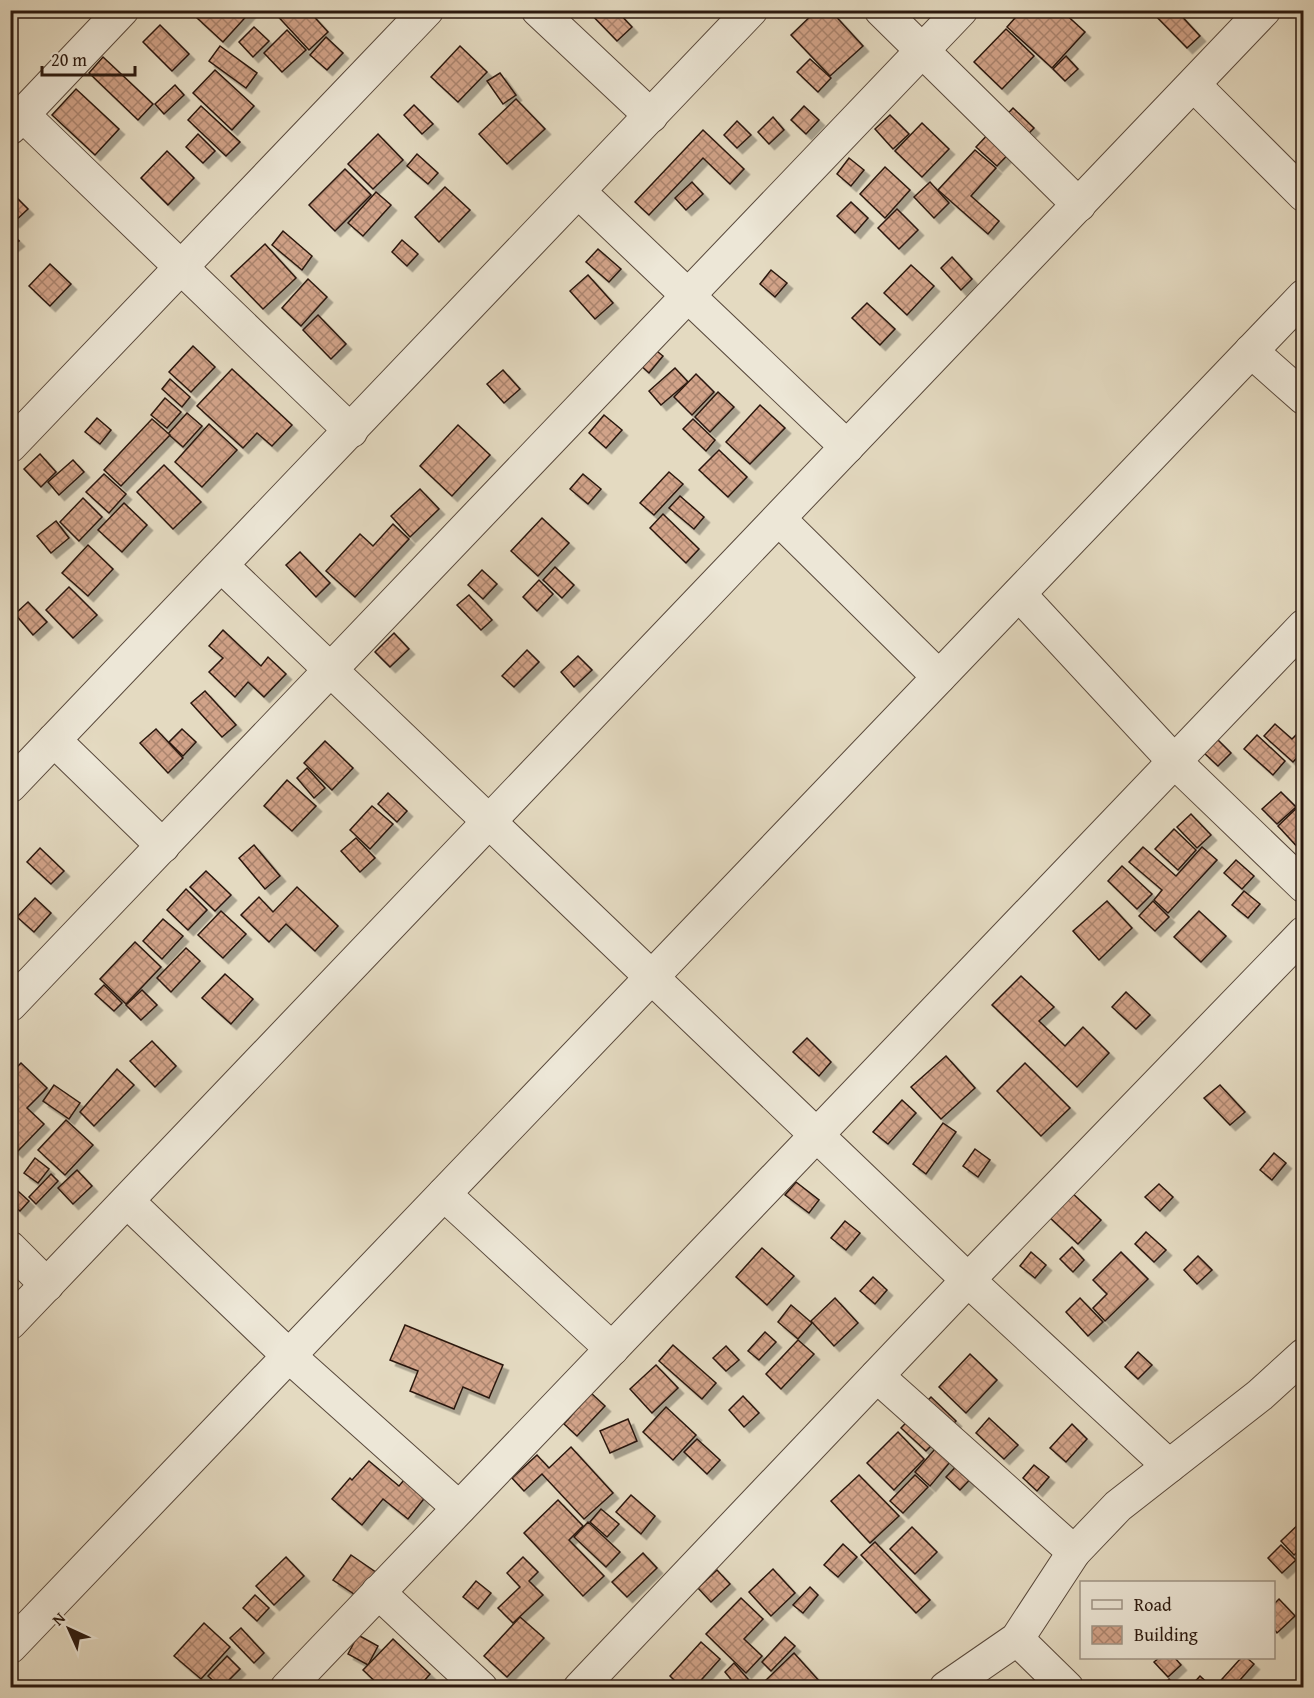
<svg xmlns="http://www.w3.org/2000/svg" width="1314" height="1698" viewBox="0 0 1314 1698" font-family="'Gentium Book Plus',serif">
	<defs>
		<pattern id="building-cross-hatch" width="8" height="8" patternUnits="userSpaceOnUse" patternTransform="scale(1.5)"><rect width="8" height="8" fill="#d2a389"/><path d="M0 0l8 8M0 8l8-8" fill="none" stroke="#ab846e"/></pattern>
		<filter id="shadow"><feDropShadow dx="5.5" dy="5.5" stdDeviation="0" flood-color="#0004"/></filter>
	</defs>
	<rect width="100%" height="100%" fill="#e4dac1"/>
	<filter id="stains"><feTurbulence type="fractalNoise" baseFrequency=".00333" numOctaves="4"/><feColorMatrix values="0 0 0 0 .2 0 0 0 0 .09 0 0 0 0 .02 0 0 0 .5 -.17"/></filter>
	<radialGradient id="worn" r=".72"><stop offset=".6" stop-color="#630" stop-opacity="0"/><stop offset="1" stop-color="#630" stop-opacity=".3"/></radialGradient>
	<!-- building -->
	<g fill="url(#building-cross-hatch)" stroke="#2b190f" stroke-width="1.5" filter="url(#shadow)">
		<polygon points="205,10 252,10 223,42 197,18"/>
		<polygon points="272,10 308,10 328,32 309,50"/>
		<polygon points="587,10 616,10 632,27 617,41"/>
		<polygon points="817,10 830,10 863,46 830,76 791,35"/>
		<polygon points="1022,10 1061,10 1085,32 1052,68 1007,27"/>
		<polygon points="1150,10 1176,10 1200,36 1187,48"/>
		<polygon points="160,25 189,54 172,71 143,42"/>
		<polygon points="254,27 269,41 253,57 239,42"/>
		<polygon points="1006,29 1034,56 1002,89 974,62"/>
		<polygon points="287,30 306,50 282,72 264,53"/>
		<polygon points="326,37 343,53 327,70 310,55"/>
		<polygon points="220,46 257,73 246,88 209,61"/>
		<polygon points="460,46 487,72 458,102 431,77"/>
		<polygon points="1066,56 1078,69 1065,81 1053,69"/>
		<polygon points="103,57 153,104 138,120 89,73"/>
		<polygon points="810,59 831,78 818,92 797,72"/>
		<polygon points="215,70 254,106 232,130 193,93"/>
		<polygon points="500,73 516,95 503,104 487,81"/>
		<polygon points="175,85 184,95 164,114 155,104"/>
		<polygon points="76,89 119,129 95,155 52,115"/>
		<polygon points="516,99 545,129 507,164 479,134"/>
		<polygon points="414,105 433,124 422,134 404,115"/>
		<polygon points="201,106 240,142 226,156 188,120"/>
		<polygon points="804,106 819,120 806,134 791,120"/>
		<polygon points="1013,108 1034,128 997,166 976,147"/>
		<polygon points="890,115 909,134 893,149 875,129"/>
		<polygon points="773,117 784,130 769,144 758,132"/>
		<polygon points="737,121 751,135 737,148 724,135"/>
		<polygon points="922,123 949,149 922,177 895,151"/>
		<polygon points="703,130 744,169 730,184 703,158 649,215 635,202"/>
		<polygon points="198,134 215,151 203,163 186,147"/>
		<polygon points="378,134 403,160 373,189 348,164"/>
		<polygon points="975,150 996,168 971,196 999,221 988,234 938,190"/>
		<polygon points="167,151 194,178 168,205 141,178"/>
		<polygon points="417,154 438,173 428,184 407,166"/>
		<polygon points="849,158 864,170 851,186 837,174"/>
		<polygon points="885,167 910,190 885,218 860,194"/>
		<polygon points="345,169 371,195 335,231 309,205"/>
		<polygon points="692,182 703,194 686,210 675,198"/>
		<polygon points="930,182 949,203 934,218 914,197"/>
		<polygon points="445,187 470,210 439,242 415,217"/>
		<polygon points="376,192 391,205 363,236 348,223"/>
		<polygon points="13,194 28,209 14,222 10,219 10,197"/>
		<polygon points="851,202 868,218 855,233 837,216"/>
		<polygon points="897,209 918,230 899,249 878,228"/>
		<polygon points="283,231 312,256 302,270 272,245"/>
		<polygon points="10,232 19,241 10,248"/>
		<polygon points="402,240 418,254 407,266 392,252"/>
		<polygon points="265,244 296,278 263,309 231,276"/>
		<polygon points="598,249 621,269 609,282 586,262"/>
		<polygon points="952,257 972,279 961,290 941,268"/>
		<polygon points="50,264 71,284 50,306 29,286"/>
		<polygon points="911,265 934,286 907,315 884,293"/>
		<polygon points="771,270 787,283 775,297 760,284"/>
		<polygon points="588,275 613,303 595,319 570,291"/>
		<polygon points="308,279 327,297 301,326 282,308"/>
		<polygon points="867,303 895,329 880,345 852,318"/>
		<polygon points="318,315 346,344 331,359 303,330"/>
		<polygon points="193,346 215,367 191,392 169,372"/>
		<polygon points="653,348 663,356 649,373 639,364"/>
		<polygon points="675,368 688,382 661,405 649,391"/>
		<polygon points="232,369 292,425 272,446 257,433 243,448 197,406"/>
		<polygon points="503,370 520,389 504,403 487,384"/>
		<polygon points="696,374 714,392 692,415 674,397"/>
		<polygon points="170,379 190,397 182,407 162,389"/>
		<polygon points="718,392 734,407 710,432 695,417"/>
		<polygon points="165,398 181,412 167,428 151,415"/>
		<polygon points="760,405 785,428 750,464 726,442"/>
		<polygon points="187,413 202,426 183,447 168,434"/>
		<polygon points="604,415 622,430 606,448 589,433"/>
		<polygon points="97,418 111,430 100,444 85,432"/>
		<polygon points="152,419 170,435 121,486 104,470"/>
		<polygon points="693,419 715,440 706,451 683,429"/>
		<polygon points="209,424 237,450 202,487 175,462"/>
		<polygon points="458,425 490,455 452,496 420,466"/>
		<polygon points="719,450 747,477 728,497 699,470"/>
		<polygon points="40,454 56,472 41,487 24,469"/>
		<polygon points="73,460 84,472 59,495 48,482"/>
		<polygon points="164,465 201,502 173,529 137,492"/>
		<polygon points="669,472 683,484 654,515 640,503"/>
		<polygon points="104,474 126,494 109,513 86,492"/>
		<polygon points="583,474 601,489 588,504 570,489"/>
		<polygon points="420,489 439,509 410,537 391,516"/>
		<polygon points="680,496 704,517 694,529 669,508"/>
		<polygon points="83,498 102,517 79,541 60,522"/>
		<polygon points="124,503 147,525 122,552 98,530"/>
		<polygon points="663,514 699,549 686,563 650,528"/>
		<polygon points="542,518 569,543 538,576 511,551"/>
		<polygon points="56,521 69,538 51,553 37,536"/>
		<polygon points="393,524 409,539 355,597 326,571 360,534 373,546"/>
		<polygon points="88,545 113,569 88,596 62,573"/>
		<polygon points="300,552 330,583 316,597 286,565"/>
		<polygon points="555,567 574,585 562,598 543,580"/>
		<polygon points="482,570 497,584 483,599 468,585"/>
		<polygon points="539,580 553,594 537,611 523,597"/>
		<polygon points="69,587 97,615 73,638 46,610"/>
		<polygon points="469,595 492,620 481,630 457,605"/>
		<polygon points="28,602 47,622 33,635 15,614"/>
		<polygon points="223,630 261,666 268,657 286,674 264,697 248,682 235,697 209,672 223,658 209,646"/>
		<polygon points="394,633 409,649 390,667 375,652"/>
		<polygon points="527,650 539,662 514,687 502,676"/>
		<polygon points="578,656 592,670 574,687 561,672"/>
		<polygon points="205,691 236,725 222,737 191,703"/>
		<polygon points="1275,724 1292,739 1302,729 1304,730 1304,750 1293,762 1264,736"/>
		<polygon points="156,729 183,758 168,773 140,743"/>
		<polygon points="182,729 196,742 183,756 169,742"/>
		<polygon points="1257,735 1285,761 1273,775 1244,749"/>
		<polygon points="1217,739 1231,753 1218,766 1204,753"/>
		<polygon points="325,741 353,768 332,790 304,763"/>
		<polygon points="307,768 325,788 314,798 297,778"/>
		<polygon points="287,780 316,806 292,831 264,806"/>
		<polygon points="1281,792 1296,807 1277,824 1262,809"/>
		<polygon points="388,793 407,811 397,822 378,804"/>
		<polygon points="1304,801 1304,850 1302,852 1278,826"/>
		<polygon points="372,806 393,824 370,849 350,830"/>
		<polygon points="1191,814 1211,835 1197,848 1177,827"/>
		<polygon points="1174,829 1196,850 1178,870 1155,849"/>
		<polygon points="356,838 375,858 360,872 341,851"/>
		<polygon points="254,845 280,876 265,889 239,858"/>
		<polygon points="1143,847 1176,876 1202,847 1217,860 1168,913 1154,900 1162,890 1129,862"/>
		<polygon points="40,848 64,871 51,884 27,862"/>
		<polygon points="1236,860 1254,876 1242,889 1224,873"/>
		<polygon points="1122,866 1152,894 1137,909 1108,881"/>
		<polygon points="206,871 231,895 215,911 190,887"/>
		<polygon points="297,887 338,926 315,951 286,924 269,942 241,915 259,897 273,912"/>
		<polygon points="186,889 207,910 188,930 167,910"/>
		<polygon points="1244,891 1260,904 1248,918 1232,905"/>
		<polygon points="35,898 51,913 34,932 17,917"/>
		<polygon points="1107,901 1132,928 1099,960 1073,931"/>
		<polygon points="1153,901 1169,917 1155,931 1139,916"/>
		<polygon points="221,911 246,934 223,958 198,935"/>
		<polygon points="1199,911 1226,936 1201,962 1174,937"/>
		<polygon points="163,919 183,936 162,959 143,941"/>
		<polygon points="135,942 161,967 126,1004 100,979"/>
		<polygon points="186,948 200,961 171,992 157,978"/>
		<polygon points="225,974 253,999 231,1024 202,998"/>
		<polygon points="1021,976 1054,1007 1039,1021 1065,1046 1083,1027 1109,1053 1077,1087 992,1005"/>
		<polygon points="104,985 122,1003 114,1011 95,994"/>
		<polygon points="142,990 157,1005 141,1020 126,1005"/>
		<polygon points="1126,992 1150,1015 1136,1029 1112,1007"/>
		<polygon points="807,1038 831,1062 819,1076 793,1052"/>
		<polygon points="152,1041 176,1066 155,1087 130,1061"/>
		<polygon points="946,1056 975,1088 941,1119 911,1087"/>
		<polygon points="21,1063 47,1088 27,1108 44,1124 17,1152 10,1146 10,1074"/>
		<polygon points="1025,1063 1070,1108 1041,1136 997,1091"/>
		<polygon points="117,1069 134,1085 94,1126 80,1112"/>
		<polygon points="54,1085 80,1103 69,1119 43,1101"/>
		<polygon points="1220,1085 1245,1112 1230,1125 1204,1098"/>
		<polygon points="902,1100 916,1113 888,1144 873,1132"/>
		<polygon points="66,1120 93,1145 65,1175 38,1150"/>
		<polygon points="943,1123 956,1132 926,1174 913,1164"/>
		<polygon points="975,1149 990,1160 978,1177 963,1166"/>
		<polygon points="1274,1153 1286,1163 1272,1180 1260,1170"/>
		<polygon points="35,1158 49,1169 38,1183 24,1173"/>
		<polygon points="77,1170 92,1186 73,1204 58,1188"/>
		<polygon points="51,1174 58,1181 36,1204 29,1197"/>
		<polygon points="796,1182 819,1200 809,1213 785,1195"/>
		<polygon points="10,1184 29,1201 20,1211 10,1202"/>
		<polygon points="1159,1184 1173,1197 1160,1211 1145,1197"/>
		<polygon points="1070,1191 1101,1220 1078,1244 1047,1215"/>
		<polygon points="845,1221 860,1233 846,1250 831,1238"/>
		<polygon points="1146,1232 1166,1250 1154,1262 1135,1244"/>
		<polygon points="1072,1247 1084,1260 1073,1272 1060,1259"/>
		<polygon points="762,1248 794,1276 767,1305 736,1277"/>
		<polygon points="1031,1252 1046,1265 1035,1278 1020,1266"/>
		<polygon points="1121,1252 1148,1279 1105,1321 1093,1308 1107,1294 1093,1280"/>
		<polygon points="1198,1256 1212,1270 1197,1284 1184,1270"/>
		<polygon points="873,1277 887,1290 875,1304 860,1291"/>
		<polygon points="835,1298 858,1323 834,1346 811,1321"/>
		<polygon points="1080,1298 1103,1322 1088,1336 1066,1312"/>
		<polygon points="791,1305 812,1323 798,1339 778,1322"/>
		<polygon points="405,1325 503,1365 489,1398 463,1387 454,1409 410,1391 418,1371 390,1360"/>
		<polygon points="765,1332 776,1342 759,1360 748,1351"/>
		<polygon points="798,1340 814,1354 781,1389 766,1374"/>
		<polygon points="673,1345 716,1383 702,1399 659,1361"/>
		<polygon points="726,1346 739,1360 726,1371 713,1358"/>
		<polygon points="1138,1352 1152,1365 1138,1379 1125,1367"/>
		<polygon points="970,1354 997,1380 966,1413 939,1387"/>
		<polygon points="656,1365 678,1388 652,1413 630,1389"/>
		<polygon points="591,1393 605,1406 577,1436 564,1424"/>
		<polygon points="743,1396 759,1413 744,1427 729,1410"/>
		<polygon points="931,1397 956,1421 926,1451 901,1428"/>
		<polygon points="666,1407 696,1435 673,1460 643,1432"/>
		<polygon points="989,1418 1018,1445 1004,1459 976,1433"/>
		<polygon points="628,1419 637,1441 610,1453 600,1431"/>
		<polygon points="1072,1424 1087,1439 1066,1462 1050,1448"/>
		<polygon points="898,1432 924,1459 894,1490 867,1463"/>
		<polygon points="697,1439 720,1460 707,1474 684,1452"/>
		<polygon points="571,1447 613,1493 584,1519 542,1474 524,1491 512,1478 537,1455 549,1468"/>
		<polygon points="935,1449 950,1462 930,1486 915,1472"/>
		<polygon points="968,1454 981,1468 960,1490 946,1477"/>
		<polygon points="369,1461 399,1486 409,1474 430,1491 408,1519 383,1499 362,1525 332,1499 350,1478 352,1480"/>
		<polygon points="1034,1465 1049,1477 1037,1491 1023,1478"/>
		<polygon points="859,1475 899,1516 870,1543 831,1501"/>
		<polygon points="915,1475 928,1487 903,1513 890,1501"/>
		<polygon points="631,1495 655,1516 641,1534 616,1512"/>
		<polygon points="558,1500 583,1526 569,1540 604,1576 583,1596 524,1533"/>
		<polygon points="601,1509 619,1524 607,1537 590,1522"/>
		<polygon points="1304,1519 1304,1546 1294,1555 1281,1541"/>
		<polygon points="588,1522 620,1552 606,1567 574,1537"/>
		<polygon points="912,1527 937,1552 915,1574 890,1549"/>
		<polygon points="875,1542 930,1600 916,1613 861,1555"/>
		<polygon points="843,1544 857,1557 838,1577 824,1565"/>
		<polygon points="1281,1545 1296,1560 1282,1573 1268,1558"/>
		<polygon points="643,1553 657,1568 627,1597 612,1582"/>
		<polygon points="351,1555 377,1573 360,1598 333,1580"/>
		<polygon points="286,1557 304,1576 274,1605 256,1586"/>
		<polygon points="523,1557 538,1572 529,1581 543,1595 513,1623 498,1608 520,1587 507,1573"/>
		<polygon points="773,1569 795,1593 771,1616 749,1592"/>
		<polygon points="717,1570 730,1584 711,1602 698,1588"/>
		<polygon points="476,1581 491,1593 478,1609 463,1597"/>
		<polygon points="810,1587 818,1595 803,1613 793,1605"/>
		<polygon points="255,1595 269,1608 257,1621 243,1608"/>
		<polygon points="741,1598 763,1619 744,1639 762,1656 746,1673 706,1634"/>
		<polygon points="1279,1599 1295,1616 1277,1633 1274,1629 1274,1604"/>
		<polygon points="520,1617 544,1638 507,1677 484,1656"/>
		<polygon points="204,1623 230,1647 201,1679 174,1656"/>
		<polygon points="241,1628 264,1653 254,1663 230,1638"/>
		<polygon points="358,1635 378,1646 368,1665 348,1654"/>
		<polygon points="785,1637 795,1646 771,1671 762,1662"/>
		<polygon points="393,1639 430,1674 418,1688 382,1688 363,1670"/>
		<polygon points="701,1642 720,1659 694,1688 682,1688 670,1676"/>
		<polygon points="794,1653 821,1683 816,1688 771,1688 765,1681"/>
		<polygon points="227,1656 240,1669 221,1688 208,1676"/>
		<polygon points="1159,1658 1175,1658 1181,1665 1168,1677 1154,1662"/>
		<polygon points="1241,1658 1247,1658 1254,1664 1233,1688 1214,1688"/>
		<polygon points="734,1663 755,1687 738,1688 725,1672"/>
		<polygon points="1200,1676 1213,1688 1193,1688 1191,1686"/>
		<polygon points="1169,1679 1178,1688 1161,1688"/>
	</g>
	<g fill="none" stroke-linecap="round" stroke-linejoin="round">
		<defs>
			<g id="street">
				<polyline points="538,10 651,116"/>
				<polyline points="881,10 1079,205"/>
				<polyline points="1194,85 1304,195"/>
				<polyline points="23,115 351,431"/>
				<polyline points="10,128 122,10"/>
				<polyline points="579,192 847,447"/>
				<polyline points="1251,351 1304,398"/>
				<polyline points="10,446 427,10"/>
				<polyline points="779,519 939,677"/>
				<polyline points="222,566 968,1280 1169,1466"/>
				<polyline points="1019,594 1174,761 1304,886"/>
				<polyline points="54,740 163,846"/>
				<polyline points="10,786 751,10"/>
				<polyline points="10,1005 961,10"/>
				<polyline points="444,1194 612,1349"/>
				<polyline points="127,1201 289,1356 459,1508"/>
				<polyline points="10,1248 47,1285"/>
				<polyline points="10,1323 1264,10"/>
				<polyline points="877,1376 1074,1552"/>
				<polyline points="378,1592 481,1688"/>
				<polyline points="1017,1639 1067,1688"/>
				<polyline points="10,1647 1304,296"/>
				<polyline points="287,1688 1304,626"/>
				<polyline points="580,1688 968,1280 1304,933"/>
				<polyline points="946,1688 1017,1639 1074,1552 1118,1506 1260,1395 1304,1355"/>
			</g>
		</defs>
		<!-- street casing -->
		<use href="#street" stroke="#59493c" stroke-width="35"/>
		<!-- street -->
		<use href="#street" stroke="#ede7d7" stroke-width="33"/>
	</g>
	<!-- margin -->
	<rect width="1314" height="1698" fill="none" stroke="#e4dac1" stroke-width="36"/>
	<rect x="12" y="12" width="1290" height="1674" fill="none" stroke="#2b190f" stroke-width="3"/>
	<rect x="18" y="18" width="1278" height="1662" fill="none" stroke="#2b190f" stroke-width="1.5"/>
	<!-- legend -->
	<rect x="1080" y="1581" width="195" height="78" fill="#ede7d7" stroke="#9f9587" stroke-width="1.5"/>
	<rect x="1092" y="1600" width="30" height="9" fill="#ede7d7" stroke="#9f9587" stroke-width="1.5"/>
	<text x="1134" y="1611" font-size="18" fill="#2b190f">Road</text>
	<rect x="1092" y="1626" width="30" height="18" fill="url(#building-cross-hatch)" stroke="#9f9587" stroke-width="1.5"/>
	<text x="1134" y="1641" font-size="18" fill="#2b190f">Building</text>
	<!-- north arrow -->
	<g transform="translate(69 1629) rotate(315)" stroke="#ede7d7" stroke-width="4.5" paint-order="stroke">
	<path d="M0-4.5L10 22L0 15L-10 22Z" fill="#2b190f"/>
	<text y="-9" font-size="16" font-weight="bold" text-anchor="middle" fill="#2b190f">N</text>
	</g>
	<!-- scale -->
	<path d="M42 66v9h93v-9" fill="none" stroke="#2b190f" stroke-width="3"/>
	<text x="51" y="66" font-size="18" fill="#2b190f" stroke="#ede7d7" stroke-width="4.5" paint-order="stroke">20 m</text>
	<rect width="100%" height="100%" filter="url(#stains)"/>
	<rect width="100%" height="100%" fill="url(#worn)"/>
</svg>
